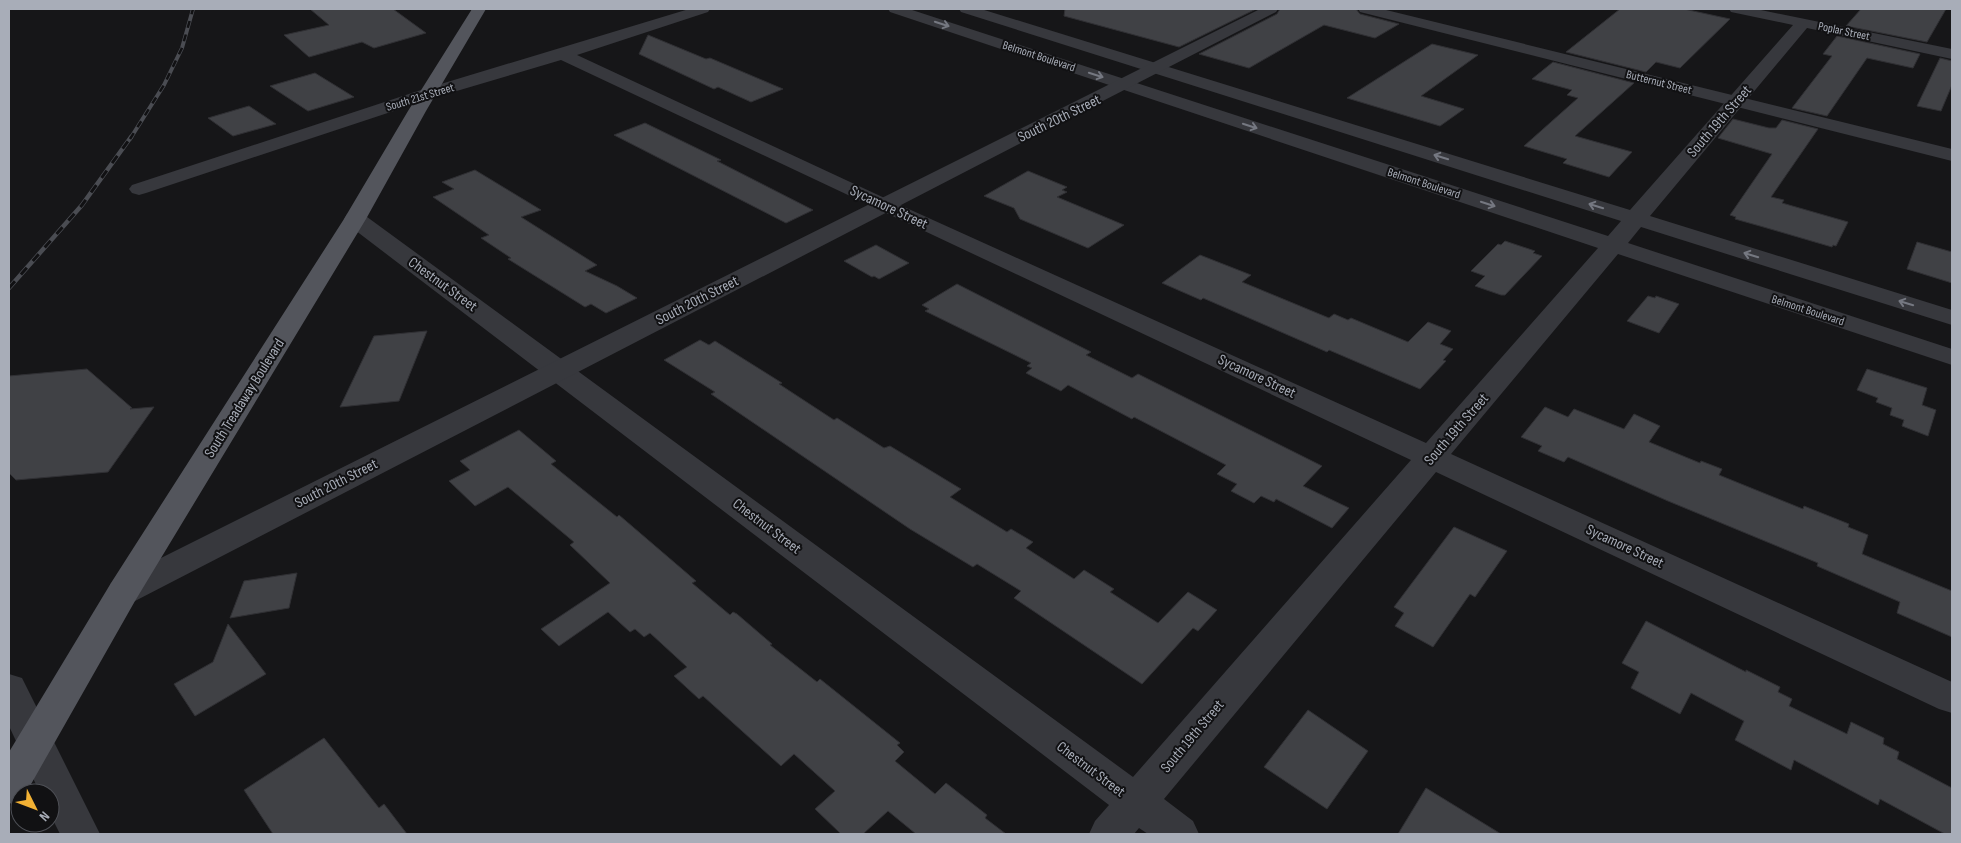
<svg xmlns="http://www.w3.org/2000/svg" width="1961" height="843" viewBox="0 0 1961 843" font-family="'Sofia Sans Condensed',sans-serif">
	<rect width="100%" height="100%" fill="#161618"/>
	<!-- building -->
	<g fill="#404145" stroke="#303034">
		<polygon points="310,9 393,9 426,33 374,48 362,42 309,57 284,35 329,25"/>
		<polygon points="1065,9 1256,9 1179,47 1064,16"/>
		<polygon points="1280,9 1356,9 1360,14 1399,24 1375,38 1324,25 1249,68 1199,54 1277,14"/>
		<polygon points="1620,9 1684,9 1730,19 1680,68 1656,62 1646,72 1566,52"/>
		<polygon points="1861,9 1946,9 1927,42 1846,26"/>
		<polygon points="648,35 706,59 710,58 783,89 751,102 718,87 714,89 639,54"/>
		<polygon points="1837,36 1920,54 1913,68 1867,58 1827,116 1792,108 1832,56 1823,54"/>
		<polygon points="1432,44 1478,55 1421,96 1464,109 1440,126 1347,98"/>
		<polygon points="1940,58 1952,61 1952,85 1941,111 1917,106"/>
		<polygon points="1553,62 1634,83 1575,136 1632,152 1609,177 1563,163 1567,159 1524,146 1578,98 1567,95 1572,90 1532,79"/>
		<polygon points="315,73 354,97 308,111 270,86"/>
		<polygon points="249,106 276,124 233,136 208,118"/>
		<polygon points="1733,119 1769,128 1776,128 1782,120 1818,129 1771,197 1784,200 1782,203 1848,222 1836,246 1833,245 1832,247 1760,226 1735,219 1736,217 1730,215 1772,154 1718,138"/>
		<polygon points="645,123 721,160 717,161 813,210 786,223 614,135"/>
		<polygon points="475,170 541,210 521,217 597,265 585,271 617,286 637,298 606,313 591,304 585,307 508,259 511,258 481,238 489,235 433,197 454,189 442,182"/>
		<polygon points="1028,171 1067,187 1062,190 1067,192 1057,197 1124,225 1088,248 1020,219 1014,208 984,196"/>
		<polygon points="1505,241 1535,251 1533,253 1542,256 1505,295 1501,295 1475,286 1485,276 1471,271 1498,244 1501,245"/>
		<polygon points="1917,242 1952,252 1952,283 1907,269"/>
		<polygon points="876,245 909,263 879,279 874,276 872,277 844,261"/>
		<polygon points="1200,255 1251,275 1242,282 1329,318 1334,314 1348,320 1351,318 1408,342 1428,322 1451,331 1440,344 1453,349 1443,360 1446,361 1420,389 1329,350 1327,352 1203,298 1201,300 1162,283"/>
		<polygon points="957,284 1091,352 1086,355 1132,378 1138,374 1322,466 1303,486 1349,508 1332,528 1276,499 1274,502 1261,496 1254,503 1231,491 1237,484 1217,474 1226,465 1134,417 1132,419 1068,385 1061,391 1026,373 1032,368 1027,366 1031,363 925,311 929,309 922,305"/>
		<polygon points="1648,296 1655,298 1656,296 1679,304 1659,333 1627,321"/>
		<polygon points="427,331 399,401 340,407 374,336"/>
		<polygon points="700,340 709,345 715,341 782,383 779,384 834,420 837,418 884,448 890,446 961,489 950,497 1007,532 1011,529 1033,542 1026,548 1074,579 1084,570 1114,589 1110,592 1158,623 1188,592 1217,610 1198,631 1193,628 1142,684 1014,598 1021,591 977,564 973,567 910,529 711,394 715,392 664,360"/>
		<polygon points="87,369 132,408 130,409 154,407 108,472 16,480 9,473 9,376"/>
		<polygon points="1867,369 1927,388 1922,405 1936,410 1928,436 1902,426 1904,420 1890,415 1892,408 1876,402 1878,398 1857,390"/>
		<polygon points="1545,407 1568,417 1574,409 1624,429 1634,414 1660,426 1649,442 1700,463 1701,461 1722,469 1719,475 1803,509 1804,506 1849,524 1848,527 1868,535 1862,554 1952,591 1952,637 1897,613 1900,602 1817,566 1818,563 1668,501 1568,457 1564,462 1538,451 1542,446 1521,437"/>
		<polygon points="519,430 556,461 551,464 617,517 619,515 696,581 692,583 730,615 733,612 737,614 772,644 770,645 817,682 820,679 900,743 897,745 904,752 895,761 935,794 946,783 987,815 985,818 1006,834 916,834 888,811 863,834 841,834 815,809 835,791 794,754 781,766 703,696 699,699 674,676 687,667 650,633 644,637 635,629 630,632 608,612 559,646 541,629 610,583 570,545 574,542 508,487 475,506 449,481 470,470 460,461"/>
		<polygon points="1454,527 1507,551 1475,597 1470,594 1433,647 1395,626 1404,613 1394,607"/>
		<polygon points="297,573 289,608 230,618 244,581"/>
		<polygon points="1646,621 1746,672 1746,670 1780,687 1778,692 1792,699 1789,706 1847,734 1851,722 1884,738 1883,744 1899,752 1897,759 1952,788 1952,834 1945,834 1880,799 1878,805 1794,760 1791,770 1735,740 1744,721 1691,693 1680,714 1631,688 1639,672 1622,663"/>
		<polygon points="228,624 266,674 195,716 174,684 213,662"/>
		<polygon points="1308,710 1368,751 1327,809 1264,767"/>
		<polygon points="324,738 379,808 384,804 407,834 273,834 244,790"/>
		<polygon points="1426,788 1501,834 1398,834"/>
	</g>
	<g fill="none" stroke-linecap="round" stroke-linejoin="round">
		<!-- minor -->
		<g fill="#37383d" fill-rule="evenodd">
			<polygon points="689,9 710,9 708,12 577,55 891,201 1426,443 1598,248 890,12 888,9 909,9 1608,236 1621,221 961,12 959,9 981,9 1630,210 1793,25 1731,12 1729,9 1756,9 1952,49 1952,59 1807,28 1650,216 1952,310 1952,325 1641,227 1628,243 1952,349 1952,365 1618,254 1451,454 1952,682 1952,713 1939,709 1436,472 1164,799 1193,821 1199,834 1148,834 1139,828 1134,834 1089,834 1095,821 1109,805 347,224 344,219 347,214 355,213 363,214 1133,777 1411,460 561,60 433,98 146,193 139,195 132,193 129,189 132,185 421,90"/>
			<polygon points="9,674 22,678 54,742 48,754 35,758 22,754 9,726"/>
		</g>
		<!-- tertiary -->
		<g fill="#37383d" fill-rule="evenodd">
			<polygon points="1260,9 1278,9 1276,12 1023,142 135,601 123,605 111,601 107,592 111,583"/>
			<polygon points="1358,9 1382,9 1952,149 1952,161 1360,12"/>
			<polygon points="35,726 48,730 100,834 60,834 50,814 50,793 40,793 16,742 22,730"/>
		</g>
		<!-- primary -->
		<polygon fill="#53555c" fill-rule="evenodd" points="472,9 486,9 426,111 366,219 135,601 26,793 20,793 20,800 9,804 9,752 111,583 344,219 408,111"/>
		<defs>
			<polyline id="rail-far1" points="130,139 164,85 182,48 193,9"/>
			<polyline id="rail" points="9,288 82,205 131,137"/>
		</defs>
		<!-- rail-far1 casing -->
		<use href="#rail-far1" stroke="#4a4c52" stroke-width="4"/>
		<!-- rail casing -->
		<use href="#rail" stroke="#4a4c52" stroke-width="4.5"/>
		<!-- rail-far1 -->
		<use href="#rail-far1" stroke="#111113" stroke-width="2.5" stroke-dasharray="7" stroke-linecap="butt"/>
		<!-- rail -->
		<use href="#rail" stroke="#111113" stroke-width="3" stroke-dasharray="9" stroke-linecap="butt"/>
	</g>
	<!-- one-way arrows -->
	<defs><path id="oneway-shaft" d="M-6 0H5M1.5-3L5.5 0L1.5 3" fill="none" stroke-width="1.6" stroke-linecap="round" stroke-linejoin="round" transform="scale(1.25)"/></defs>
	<g stroke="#757881">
		<use href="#oneway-shaft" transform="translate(942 24) rotate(18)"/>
		<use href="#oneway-shaft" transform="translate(1096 75) rotate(18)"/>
		<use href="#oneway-shaft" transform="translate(1250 126) rotate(18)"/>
		<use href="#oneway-shaft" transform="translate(1441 157) rotate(-163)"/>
		<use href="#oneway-shaft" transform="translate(1488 204) rotate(18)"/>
		<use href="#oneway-shaft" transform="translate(1596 206) rotate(-163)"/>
		<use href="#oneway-shaft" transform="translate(1751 255) rotate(-163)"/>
		<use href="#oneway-shaft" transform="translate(1906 303) rotate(-163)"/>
	</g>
	<g text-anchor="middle" stroke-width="4" stroke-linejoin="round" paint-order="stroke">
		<!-- far-street labels -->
		<g font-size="12" fill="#a8adb8" stroke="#111113">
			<text transform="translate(1844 31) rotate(12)" y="4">Poplar Street</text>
			<text transform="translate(1039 56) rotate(18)" y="4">Belmont Boulevard</text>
			<text transform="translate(1659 82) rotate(14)" y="4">Butternut Street</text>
			<text transform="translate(420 97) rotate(-17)" y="4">South 21st Street</text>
			<text transform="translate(1424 183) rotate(18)" y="4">Belmont Boulevard</text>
			<text transform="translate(1808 310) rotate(18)" y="4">Belmont Boulevard</text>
		</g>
		<!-- street labels -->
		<g font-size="15" fill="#a8adb8" stroke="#111113">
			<text transform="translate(1059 118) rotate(-26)" y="5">South 20th Street</text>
			<text transform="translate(1719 121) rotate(-49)" y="5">South 19th Street</text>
			<text transform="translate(889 207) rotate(25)" y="5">Sycamore Street</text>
			<text transform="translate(443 284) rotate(36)" y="5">Chestnut Street</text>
			<text transform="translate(697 300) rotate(-27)" y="5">South 20th Street</text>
			<text transform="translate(1257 376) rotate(25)" y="5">Sycamore Street</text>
			<text transform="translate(244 398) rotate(-58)" y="5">South Treadaway Boulevard</text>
			<text transform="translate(1456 429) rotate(-49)" y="5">South 19th Street</text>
			<text transform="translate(336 483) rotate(-27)" y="5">South 20th Street</text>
			<text transform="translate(767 526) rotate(37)" y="5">Chestnut Street</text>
			<text transform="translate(1625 546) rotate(25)" y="5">Sycamore Street</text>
			<text transform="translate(1192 736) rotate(-50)" y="5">South 19th Street</text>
			<text transform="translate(1091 769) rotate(37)" y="5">Chestnut Street</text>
		</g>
	</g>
	<!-- border -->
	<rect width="1961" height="843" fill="none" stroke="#a8adb8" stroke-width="20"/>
	<!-- north arrow -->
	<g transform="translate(35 808) rotate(132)"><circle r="24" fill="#111113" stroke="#4d4f55"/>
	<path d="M0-4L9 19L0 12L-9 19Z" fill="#f2b134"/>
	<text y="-8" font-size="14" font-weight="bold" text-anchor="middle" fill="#a8adb8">N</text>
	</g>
</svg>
